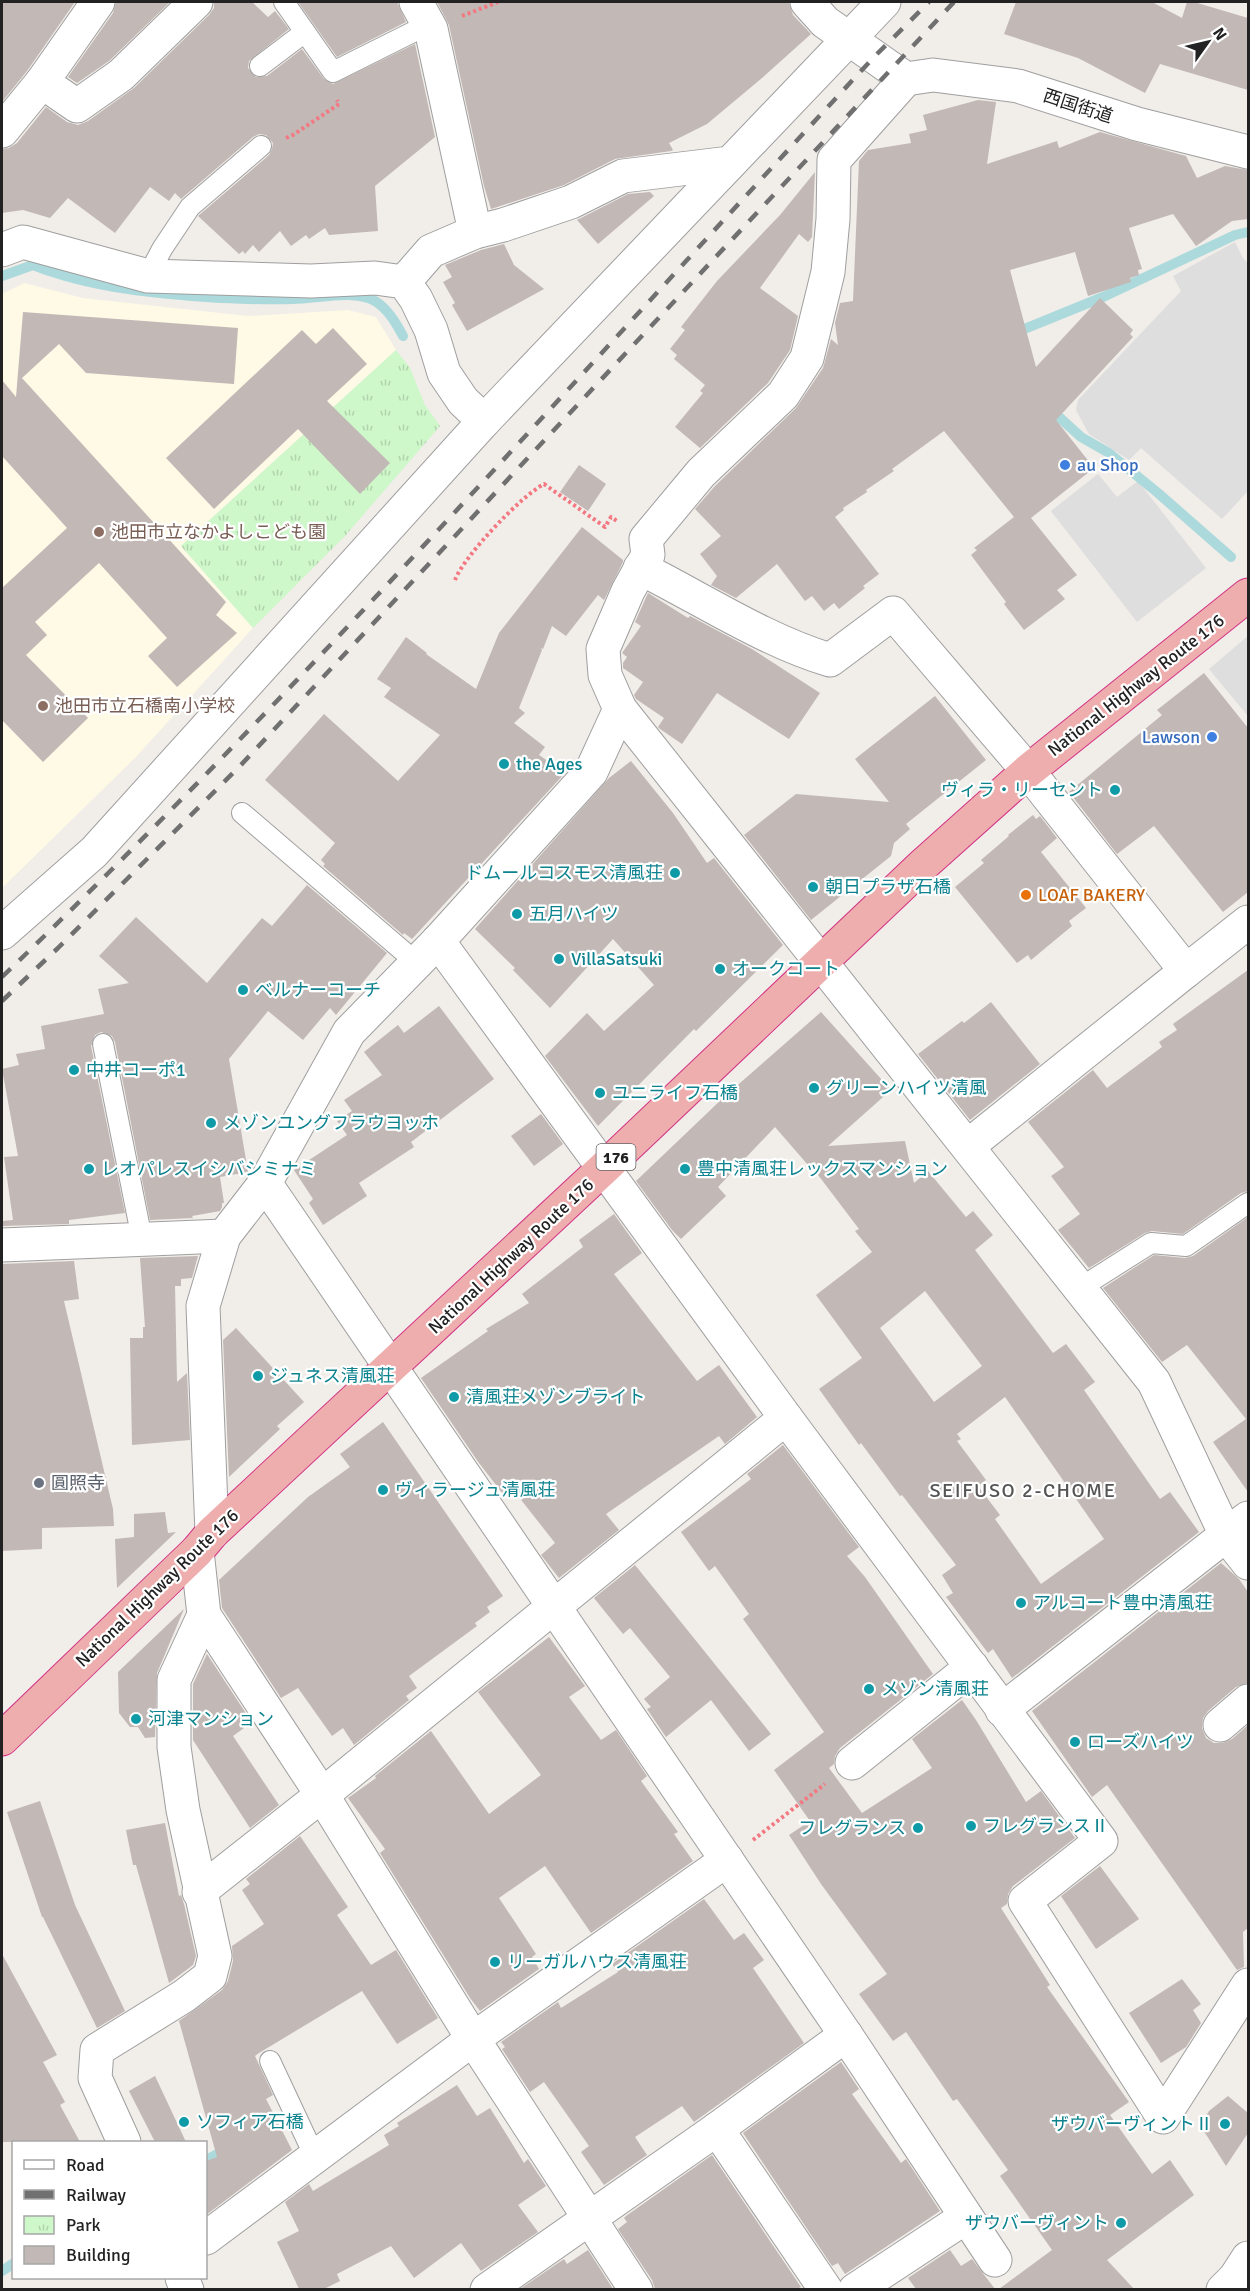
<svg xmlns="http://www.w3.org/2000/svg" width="1250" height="2291" viewBox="0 0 1250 2291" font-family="Signika,'Noto Sans JP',sans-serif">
	<defs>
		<pattern id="park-tufts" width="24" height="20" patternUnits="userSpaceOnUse" patternTransform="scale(1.5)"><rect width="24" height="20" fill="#cef7ca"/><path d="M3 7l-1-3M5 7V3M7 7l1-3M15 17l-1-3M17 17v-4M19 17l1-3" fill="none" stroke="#b1d3ad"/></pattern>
	</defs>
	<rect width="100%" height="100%" fill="#f1ede9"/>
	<!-- education -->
	<polygon fill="#fefae6" points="24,283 83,298 248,316 348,310 376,317 396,350 181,546 253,628 136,757 2,888 2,294"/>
	<!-- park -->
	<polygon fill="url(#park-tufts)" points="396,350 410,368 425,405 440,426 345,536 253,628 181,546"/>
	<!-- parking -->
	<g fill="#dedede">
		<polygon points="1235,242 1243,258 1248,263 1248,491 1222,519 1141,448 1129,460 1089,434 1076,410 1078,400 1181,291 1173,276"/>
		<polygon points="1098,474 1117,497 1138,481 1206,568 1137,622 1051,511"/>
		<polygon points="1248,636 1248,716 1209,669"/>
	</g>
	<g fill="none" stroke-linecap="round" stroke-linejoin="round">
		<!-- stream -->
		<g stroke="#acdadc" stroke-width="10">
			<path d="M2,276L33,265C92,288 157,294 220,298C245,299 269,300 293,299C318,299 352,289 375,301C388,309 396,323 403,336"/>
			<polyline points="1012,334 1103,297 1235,235 1248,232"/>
			<polyline points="1048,407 1081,437 1109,453 1158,493 1231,557"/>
			<polyline points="206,2160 229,2148"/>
			<polyline points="2,2271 14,2263"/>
		</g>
	</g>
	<!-- building -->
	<g fill="#c2b8b6" fill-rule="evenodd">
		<polygon points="2,2 75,2 27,71 2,102"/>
		<polygon points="116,2 170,2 109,61 77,83 68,77 113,13"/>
		<polygon points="214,2 252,2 268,17 275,11 289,29 249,61 248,68 256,77 267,76 302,49 324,79 333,84 415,44 435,137 375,186 378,231 329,235 325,228 309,239 306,235 291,246 280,231 259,252 253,245 245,254 243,251 239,254 198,216 269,155 272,149 273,143 266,135 259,134 253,137 181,199 175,193 169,201 150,187 115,233 68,198 50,218 23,210 2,213 2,149 9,148 17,143 46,107 67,122 78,125 88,121 134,88 209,15 214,8"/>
		<polygon points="298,2 397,2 406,22 337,57"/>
		<polygon points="437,2 789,2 793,15 811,34 762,78 707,124 669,143 673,150 671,151 615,159 564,185 491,209 484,186 449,25"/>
		<polygon points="1016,2 1152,2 1182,18 1187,2 1194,2 1248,18 1248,90 1160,64 1145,93 1078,58 1004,34"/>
		<polygon points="978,100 996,102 987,164 1057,141 1059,148 1100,132 1186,156 1197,178 1225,166 1248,170 1248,219 1232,221 1196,246 1173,214 1129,228 1142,269 1138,270 1139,275 1130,278 1131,282 1088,296 1075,252 1010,270 1036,367 1100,298 1133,330 1130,334 1133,337 1056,420 1094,468 1031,518 1077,575 1057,590 1065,599 1024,630 1004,604 1006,602 971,555 977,550 974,548 1014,517 944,431 892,469 894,471 866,490 867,492 843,508 844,510 835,517 879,574 863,586 865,588 839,609 834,603 824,611 812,596 805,601 777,564 736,598 711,585 717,576 700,554 721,536 695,509 715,486 796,408 823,368 831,339 838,345 835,323 840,303 853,301 859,161 868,150 911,143 909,134 927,130 923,115"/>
		<polygon points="815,172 812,237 808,242 799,234 760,288 798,316 790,350 768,383 700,448 675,427 703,393 700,391 705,385 674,359 677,355 670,349 685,330 681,327 717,281 780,215"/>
		<polygon points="650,192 654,196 598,244 577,220 628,194"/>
		<polygon points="504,244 514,265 544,289 467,331 452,305 455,303 443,282 452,277 445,265 481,250"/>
		<polygon points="23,312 238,328 234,384 86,373 59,344 22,378 226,602 216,615 237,633 177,687 148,656 167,638 99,563 35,622 47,635 26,655 88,718 43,762 2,720 2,588 67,528 2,456 2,380 16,397"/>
		<polygon points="333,328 367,364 327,401 390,463 360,494 298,429 214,509 166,458 302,330 316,344"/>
		<polygon points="579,465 606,484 588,511 560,492"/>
		<polygon points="582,527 623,560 623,562 604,600 598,595 566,636 552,626 543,649 541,648 542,650 519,708 525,713 514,723 545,747 539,755 565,773 412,939 404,933 403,935 323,866 325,864 321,860 335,843 265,780 324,714 398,781 440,735 384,697 391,688 377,679 406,637 427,653 426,654 476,689 499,633"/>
		<polygon points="648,593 688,618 690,616 752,649 820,693 789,739 717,693 682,744 660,729 658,727 664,718 636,699 634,695 643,682 623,668 623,663 627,657 622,653 641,626 635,622"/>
		<polygon points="1204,673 1248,728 1248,892 1223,912 1154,826 1117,854 1069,792 1162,715 1157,710"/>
		<polygon points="935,696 986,760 906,824 910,829 894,843 891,856 811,920 744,835 796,794 889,802 855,759"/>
		<polygon points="631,761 673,813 707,863 714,858 783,945 696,1031 694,1029 598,1126 545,1056 587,1013 604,1031 654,985 613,939 550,1008 513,970 515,968 475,929 609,778"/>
		<polygon points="1033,815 1036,819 1040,816 1057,838 1041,852 1086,908 1069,921 1072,926 1031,960 1028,955 1017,963 955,887 984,863 981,860 1009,836 1008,835"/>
		<polygon points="307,885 387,953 336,1015 330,1008 303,1040 268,1011 229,1059 248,1172 220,1177 224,1203 222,1203 222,1207 220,1211 192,1216 193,1218 150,1220 115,1042 112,1036 101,1032 95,1035 91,1046 125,1213 69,1220 69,1224 2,1226 2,1221 13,1220 4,1157 18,1156 2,1069 19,1065 16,1054 45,1049 41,1026 104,1014 98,989 129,983 99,956 136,917 207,983 262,918 272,926"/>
		<polygon points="1248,970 1248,1191 1241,1193 1183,1234 1152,1231 1145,1233 1089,1268 1058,1230 1080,1214 1051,1176 1064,1167 1028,1122 1093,1070 1107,1088 1162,1047 1159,1042 1177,1030 1173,1024"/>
		<polygon points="991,1002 1040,1064 970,1120 918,1054 962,1021 964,1023"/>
		<polygon points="439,1006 494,1079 411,1142 414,1147 359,1183 367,1196 323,1225 309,1203 313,1199 294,1170 347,1135 337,1121 352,1111 344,1100 382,1075 364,1052 398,1025 404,1033"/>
		<path d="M821,1012L891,1090L828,1146L905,1141L914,1183L928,1171L966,1217L973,1211L993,1235L975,1250L1053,1353L1066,1344L1095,1382L1084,1390L1160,1499L1170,1492L1199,1532L1012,1678L993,1649L988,1653L946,1597L953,1593L942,1575L956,1565L902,1495L900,1496L861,1443L859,1445L819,1389L862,1358L816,1295L872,1252L855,1231L859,1229L809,1163L808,1165L775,1127L718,1187L726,1196L681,1239L672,1230L636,1181L724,1097ZM925,1291L982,1366L934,1402L880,1328ZM1005,1397L1104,1539L1041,1584L995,1519L1000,1515L978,1486L986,1480L957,1441L961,1439L957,1434Z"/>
		<polygon points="541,1114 563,1144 534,1166 511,1136"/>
		<polygon points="614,1214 642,1253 614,1274 697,1381 719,1365 757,1417 725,1444 719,1436 606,1514 619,1530 559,1578 541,1555 555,1543 511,1487 503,1494 479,1463 421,1378 488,1331 486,1329 529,1303 522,1294 583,1247 579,1240"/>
		<polygon points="1248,1217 1248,1492 1213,1442 1246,1419 1187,1345 1162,1362 1103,1288 1154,1255 1185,1258 1193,1256"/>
		<polygon points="198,1256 192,1278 181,1279 181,1286 175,1286 177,1382 187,1373 190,1440 132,1445 130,1338 143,1338 143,1327 145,1327 140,1258"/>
		<polygon points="74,1261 79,1299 64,1301 113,1509 114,1526 42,1528 42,1549 2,1551 2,1264"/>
		<polygon points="236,1328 304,1402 277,1426 280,1429 229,1477 223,1340"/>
		<polygon points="383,1422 503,1596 487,1607 490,1612 475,1623 477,1626 409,1676 417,1688 406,1696 409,1700 354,1745 343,1728 332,1736 298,1688 281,1698 222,1608 219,1580 308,1497 350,1467 340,1454"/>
		<polygon points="783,1445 859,1547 847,1556 865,1577 933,1674 840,1748 835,1756 834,1764 829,1768 862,1813 932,1768 912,1739 962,1700 976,1720 1026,1802 1041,1791 1075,1838 1013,1886 1008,1894 1007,1904 1001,1908 1050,1985 1047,1987 1129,2102 1110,2115 1152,2174 1170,2160 1194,2195 1107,2260 1134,2289 999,2289 1052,2250 1000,2176 1008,2170 957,2099 953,2101 906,2032 893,2041 859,1994 887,1974 821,1884 789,1835 810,1821 774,1770 824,1732 743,1619 749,1614 715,1566 709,1571 681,1532 751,1479 747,1474"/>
		<polygon points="165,1512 168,1533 176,1532 117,1588 115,1539 134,1537 134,1514"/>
		<polygon points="1221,1563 1239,1579 1248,1592 1248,1683 1236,1687 1208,1711 1203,1718 1202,1728 1206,1738 1214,1743 1223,1743 1232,1739 1248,1725 1248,1928 1243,1932 1244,1967 1237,1970 1107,1785 1092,1797 1032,1711"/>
		<polygon points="635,1565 771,1734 749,1751 711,1700 666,1737 647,1709 651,1707 644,1699 670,1677 630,1628 623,1634 594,1598"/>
		<polygon points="184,1609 157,1673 155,1737 145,1738 138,1727 130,1727 119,1713 118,1672"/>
		<polygon points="549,1637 585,1686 569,1697 601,1740 616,1730 647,1776 641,1781 678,1832 674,1834 693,1861 591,1933 545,1866 499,1898 536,1954 532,1957 539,1969 480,2011 470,1998 380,1853 385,1849 348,1798 376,1778 375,1776 431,1731 489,1814 541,1775 478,1692"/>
		<polygon points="207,1654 249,1718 240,1723 244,1728 233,1736 279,1805 250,1828 193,1740 193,1684"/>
		<polygon points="40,1801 75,1905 125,2011 97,2028 43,1917 42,1917 7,1812"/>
		<polygon points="165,1823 179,1896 181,1895 184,1904 196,1956 193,1965 169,1983 136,1865 133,1865 126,1830"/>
		<polygon points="300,1836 348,1907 337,1915 371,1965 396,1950 438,2018 397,2044 362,1991 259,2053 255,2056 273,2095 266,2099 292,2150 206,2215 206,2161 217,2157 179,2021 222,1990 228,1981 233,1961 232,1946 264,1924 242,1890 250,1884 246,1879"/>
		<polygon points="1100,1866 1139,1919 1096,1949 1061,1896"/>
		<polygon points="704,1899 734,1940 744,1933 764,1960 753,1968 804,2043 694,2122 682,2106 635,2137 647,2155 604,2185 581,2152 589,2146 544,2082 530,2092 502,2049 505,2047 501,2042 558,2002 561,2008 618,1972 612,1964"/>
		<polygon points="2,1954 57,2055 43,2062 65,2102 60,2105 80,2142 2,2142"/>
		<polygon points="1182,1979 1201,2004 1193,2010 1201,2023 1186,2047 1161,2063 1129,2013"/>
		<polygon points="841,2062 859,2089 852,2094 901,2163 906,2159 940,2211 845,2274 838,2263 832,2266 743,2133"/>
		<polygon points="155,2076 186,2142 155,2142 129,2091"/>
		<polygon points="457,2085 477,2116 490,2108 524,2163 528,2159 546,2186 518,2205 538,2232 481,2271 461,2243 414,2278 391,2246 337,2274 340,2281 324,2289 299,2289 277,2242 299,2231 285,2202 309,2184 313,2191 389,2145 384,2135 399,2126 397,2123"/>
		<polygon points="1228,2096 1248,2113 1248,2133 1226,2166 1200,2125 1209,2111"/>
		<polygon points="712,2155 801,2287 797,2289 655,2289 652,2280 618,2229 627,2222 624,2218 626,2216"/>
		<polygon points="588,2250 613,2289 520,2289 564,2259 567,2264"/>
		<polygon points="950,2250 961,2266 972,2259 995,2289 916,2289 908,2278"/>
	</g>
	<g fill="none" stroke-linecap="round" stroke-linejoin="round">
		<defs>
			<g id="service">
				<polyline points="284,2 333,72 429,24"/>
				<polyline points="260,66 305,32"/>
				<polyline points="148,276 162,249 190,207 261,146"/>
				<polyline points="242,813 417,963"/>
				<polyline points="103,1044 142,1239"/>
				<polyline points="1080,1288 1151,1243 1186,1246 1248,1203"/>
				<polyline points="270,2061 315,2157"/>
			</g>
			<g id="minor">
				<polyline points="416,2 431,29 475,232"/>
				<polyline points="807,2 825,22 906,79"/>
				<polyline points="906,79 834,160 833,219 828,272 807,358 783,395 701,473 646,539 648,555 628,591 603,649 605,675 620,709 1154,1382 1226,1535 1248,1563"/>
				<polyline points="906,79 933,75 1018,86 1137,124 1248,152"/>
				<polyline points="42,82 77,106 121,75 196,2"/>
				<polyline points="2,131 42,82 98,2"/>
				<polyline points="2,250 23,242 148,276 311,281 375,278 404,282 416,299 431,330 444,373 463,401 484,421"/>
				<polyline points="404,282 431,251 475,232 503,225 571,202 623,176 730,163"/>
				<path d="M640,568C702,599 764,640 830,660L893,613L1028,771L1186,971L1248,922"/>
				<polyline points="2,933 94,852 484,421 884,2"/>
				<polyline points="438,941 786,1418 1101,1841 1025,1901 1163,2117 1248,1985"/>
				<polyline points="968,1146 1186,971"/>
				<polyline points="265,1183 846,2035 995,2260"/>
				<polyline points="2,1245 224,1236"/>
				<polyline points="212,1533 203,1306 224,1236 265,1183 349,1032 438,941 591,772 620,709"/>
				<polyline points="197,1551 204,1615 322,1795 473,2039 636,2290"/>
				<polyline points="1002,1710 1248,1518"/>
				<polyline points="1220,1725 1248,1701"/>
				<polyline points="852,1763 972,1667"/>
				<polyline points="199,1892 322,1795 786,1418"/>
				<polyline points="717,2129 826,2290"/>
				<polyline points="124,2142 95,2078 97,2050 184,1996 210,1976 215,1956 183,1810 174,1747 174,1680 204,1615"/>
				<polyline points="206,2238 473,2039 727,1860"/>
				<polyline points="182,2278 187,2290"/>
				<polyline points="487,2290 717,2129 846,2035"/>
				<polyline points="855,2290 966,2217"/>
				<polyline points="1223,2290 1235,2278 1248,2258"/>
			</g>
			<polyline id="trunk" points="2,1739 197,1551 212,1533 603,1169 924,864 1028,771 1248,595"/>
		</defs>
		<!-- service casing -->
		<use href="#service" stroke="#9f9f9f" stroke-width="22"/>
		<!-- minor casing -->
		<use href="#minor" stroke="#9f9f9f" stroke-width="35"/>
		<!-- trunk casing -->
		<use href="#trunk" stroke="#d33386" stroke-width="35"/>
		<!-- path -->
		<g stroke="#f37881" stroke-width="4" stroke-dasharray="3 3" stroke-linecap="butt">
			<polyline points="462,16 498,2"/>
			<polyline points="286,138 293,135 339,104 337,100"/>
			<path d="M455,580C464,556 521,496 544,484L605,527L611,517L617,521"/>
			<polyline points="753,1840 825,1784"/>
		</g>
		<!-- service -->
		<use href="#service" stroke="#fff" stroke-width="20"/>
		<!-- minor -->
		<use href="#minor" stroke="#fff" stroke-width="33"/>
		<!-- trunk -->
		<use href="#trunk" stroke="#eeaead" stroke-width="33"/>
		<!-- rail -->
		<g stroke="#707070" stroke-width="4.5" stroke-dasharray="12 12" stroke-linecap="butt">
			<path d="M2,977C307,684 587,366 875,56L929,2"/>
			<polyline points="2,1001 58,948 240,766 954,2"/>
		</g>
	</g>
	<!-- markers -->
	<g fill="#3f7fe0" stroke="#fff" stroke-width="2">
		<circle cx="1065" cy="465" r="6"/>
		<circle cx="1212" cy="737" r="6"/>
	</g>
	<g fill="#8d6e63" stroke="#fff" stroke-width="2">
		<circle cx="99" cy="532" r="6"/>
		<circle cx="43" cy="706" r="6"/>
	</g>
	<g fill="#0f9aa8" stroke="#fff" stroke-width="2">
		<circle cx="504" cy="764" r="6"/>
		<circle cx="1115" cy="790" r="6"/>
		<circle cx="675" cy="873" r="6"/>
		<circle cx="813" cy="887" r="6"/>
		<circle cx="517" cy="914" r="6"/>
		<circle cx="559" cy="959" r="6"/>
		<circle cx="720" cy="969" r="6"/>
		<circle cx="243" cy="990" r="6"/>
		<circle cx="74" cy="1070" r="6"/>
		<circle cx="814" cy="1088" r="6"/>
		<circle cx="600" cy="1093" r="6"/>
		<circle cx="211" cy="1123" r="6"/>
		<circle cx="89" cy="1169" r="6"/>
		<circle cx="685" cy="1169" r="6"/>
		<circle cx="258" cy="1376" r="6"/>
		<circle cx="454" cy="1397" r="6"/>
		<circle cx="383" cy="1490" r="6"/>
		<circle cx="1021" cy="1603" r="6"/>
		<circle cx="869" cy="1689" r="6"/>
		<circle cx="136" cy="1719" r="6"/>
		<circle cx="1075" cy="1742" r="6"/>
		<circle cx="971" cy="1826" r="6"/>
		<circle cx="918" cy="1828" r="6"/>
		<circle cx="495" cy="1962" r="6"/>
		<circle cx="184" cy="2122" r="6"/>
		<circle cx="1225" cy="2124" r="6"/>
		<circle cx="1121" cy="2223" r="6"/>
	</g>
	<circle fill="#e8710a" stroke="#fff" stroke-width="2" cx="1026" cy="895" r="6"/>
	<circle fill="#6b7280" stroke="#fff" stroke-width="2" cx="39" cy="1483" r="6"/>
	<g text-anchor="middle" stroke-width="4.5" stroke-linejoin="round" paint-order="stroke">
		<!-- shield labels -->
		<rect fill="#fff" stroke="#646464" stroke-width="1.5" x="596.5" y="1144" width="39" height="26" rx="4.5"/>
		<g font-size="16" font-weight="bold" fill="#222">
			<text x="616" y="1163">176</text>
		</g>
		<!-- street labels -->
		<g font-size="18" fill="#222" stroke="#fff">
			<text transform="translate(1078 106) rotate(18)" y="6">西国街道</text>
			<text transform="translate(1136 685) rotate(-38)" y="6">National Highway Route 176</text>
			<text transform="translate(511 1256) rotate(-43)" y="6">National Highway Route 176</text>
			<text transform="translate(157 1588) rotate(-44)" y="6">National Highway Route 176</text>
		</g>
		<!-- shop labels -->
		<g font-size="18" fill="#366cbe" stroke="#fff" text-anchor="start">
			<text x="1077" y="471">au Shop</text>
			<text x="1200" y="743" text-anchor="end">Lawson</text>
		</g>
		<!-- education labels -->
		<g font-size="18" fill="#785e54" stroke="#fff" text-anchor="start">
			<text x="111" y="538">池田市立なかよしこども園</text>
			<text x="55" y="712">池田市立石橋南小学校</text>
		</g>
		<!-- culture labels -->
		<g font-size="18" fill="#0d838f" stroke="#fff" text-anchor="start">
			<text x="516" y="770">the Ages</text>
			<text x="1103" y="796" text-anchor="end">ヴィラ・リーセント</text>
			<text x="663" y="879" text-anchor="end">ドムールコスモス清風荘</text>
			<text x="825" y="893">朝日プラザ石橋</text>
			<text x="529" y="920">五月ハイツ</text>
			<text x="571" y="965">VillaSatsuki</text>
			<text x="732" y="975">オークコート</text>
			<text x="255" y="996">ベルナーコーチ</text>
			<text x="86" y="1076">中井コーポ1</text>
			<text x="826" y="1094">グリーンハイツ清風</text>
			<text x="612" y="1099">ユニライフ石橋</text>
			<text x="223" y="1129">メゾンユングフラウヨッホ</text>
			<text x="101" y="1175">レオパレスイシバシミナミ</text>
			<text x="697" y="1175">豊中清風荘レックスマンション</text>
			<text x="270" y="1382">ジュネス清風荘</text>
			<text x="466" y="1403">清風荘メゾンブライト</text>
			<text x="395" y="1496">ヴィラージュ清風荘</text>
			<text x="1033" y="1609">アルコート豊中清風荘</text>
			<text x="881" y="1695">メゾン清風荘</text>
			<text x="148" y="1725">河津マンション</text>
			<text x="1087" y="1748">ローズハイツ</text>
			<text x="983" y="1832">フレグランスⅡ</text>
			<text x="906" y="1834" text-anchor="end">フレグランス</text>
			<text x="507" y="1968">リーガルハウス清風荘</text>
			<text x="196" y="2128">ソフィア石橋</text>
			<text x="1213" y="2130" text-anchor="end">ザウバーヴィントⅡ</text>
			<text x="1109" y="2229" text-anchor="end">ザウバーヴィント</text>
		</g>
		<!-- food labels -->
		<g font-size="18" fill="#c56008" stroke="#fff" text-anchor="start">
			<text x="1038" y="901">LOAF BAKERY</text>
		</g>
		<!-- worship labels -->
		<g font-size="18" fill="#5b616d" stroke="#fff" text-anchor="start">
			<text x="51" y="1489">圓照寺</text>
		</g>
		<!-- neighbourhood labels -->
		<g font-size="20" letter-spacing="1.5" fill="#555" stroke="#fff">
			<text x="1023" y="1497">SEIFUSO 2-CHOME</text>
		</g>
	</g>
	<!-- border -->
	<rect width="1250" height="2291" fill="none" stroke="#222222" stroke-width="6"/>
	<!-- legend -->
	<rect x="12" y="2141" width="195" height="138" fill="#ffffff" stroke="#a7a7a7" stroke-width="1.5"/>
	<rect x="24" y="2160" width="30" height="9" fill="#ffffff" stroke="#a7a7a7" stroke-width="1.5"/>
	<text x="66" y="2171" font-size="18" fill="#222222">Road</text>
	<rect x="24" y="2190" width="30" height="9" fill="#707070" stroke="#a7a7a7" stroke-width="1.5"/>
	<text x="66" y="2201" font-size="18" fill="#222222">Railway</text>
	<rect x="24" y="2216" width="30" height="18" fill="url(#park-tufts)" stroke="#a7a7a7" stroke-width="1.5"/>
	<text x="66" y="2231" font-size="18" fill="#222222">Park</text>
	<rect x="24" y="2246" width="30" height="18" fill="#c2b8b6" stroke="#a7a7a7" stroke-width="1.5"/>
	<text x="66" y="2261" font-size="18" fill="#222222">Building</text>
	<!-- north arrow -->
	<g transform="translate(1208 42) rotate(56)" stroke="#ffffff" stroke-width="4.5" paint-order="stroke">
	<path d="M0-4.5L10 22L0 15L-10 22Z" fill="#222222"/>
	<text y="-9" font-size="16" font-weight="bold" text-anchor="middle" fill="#222222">N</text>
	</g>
</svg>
